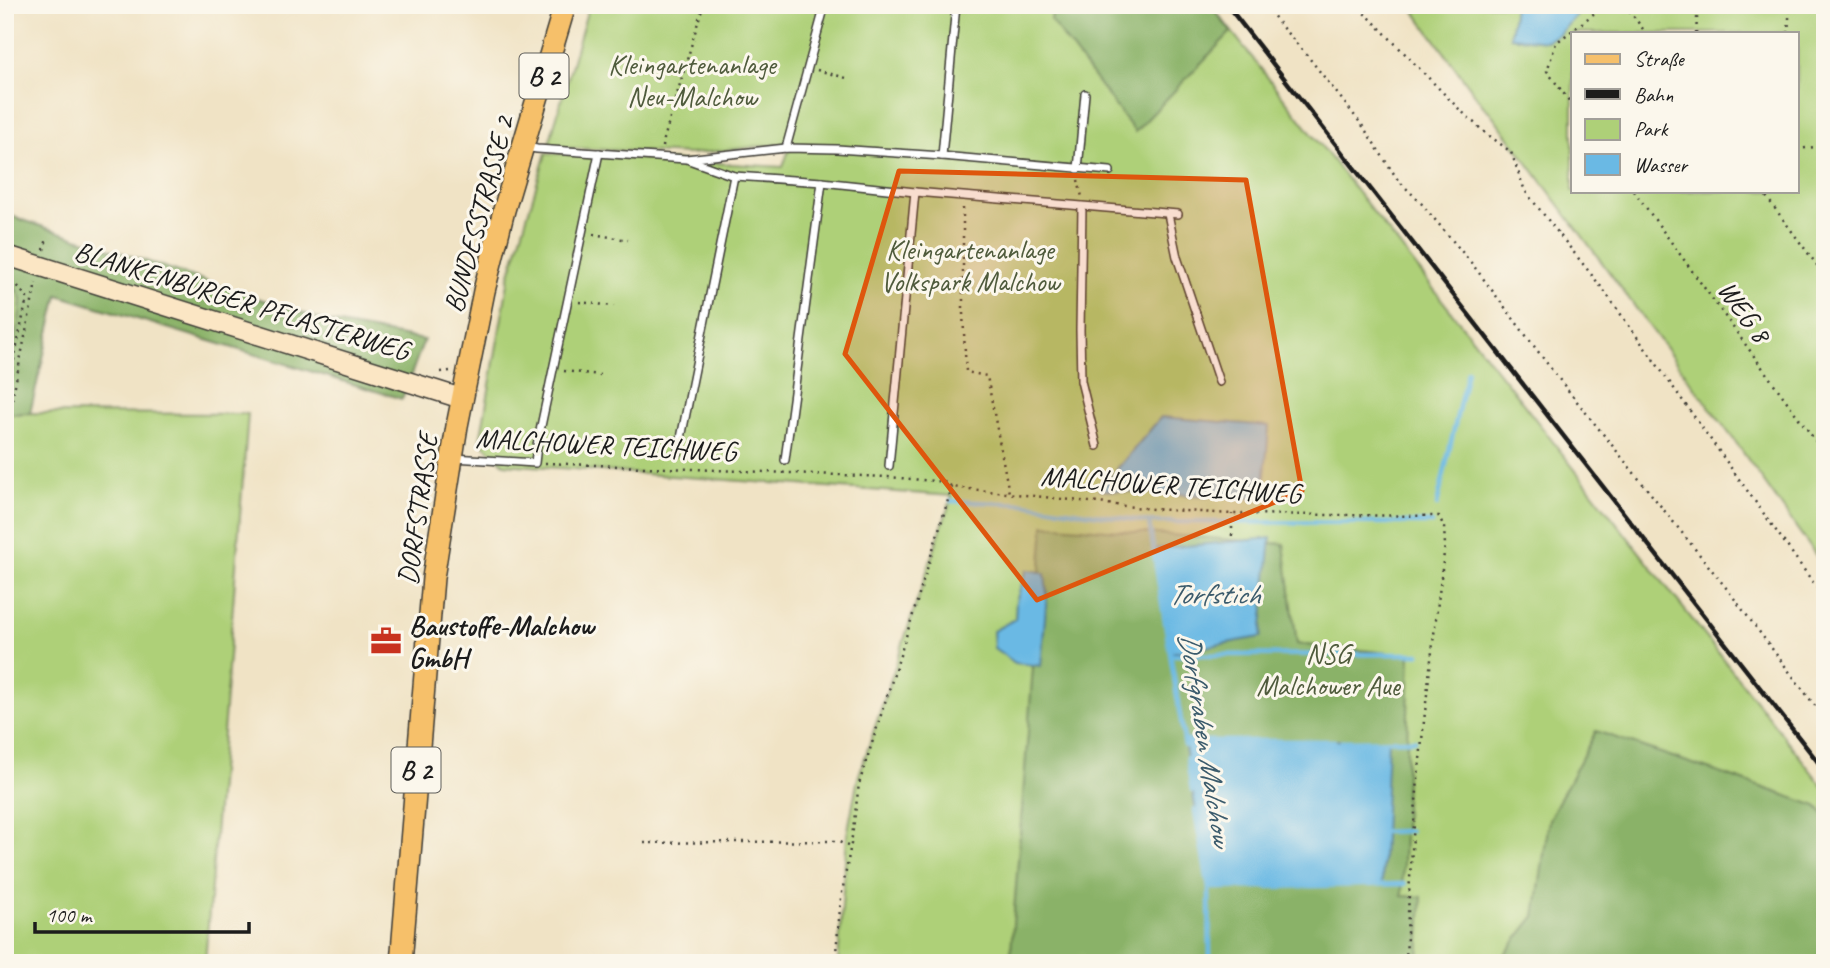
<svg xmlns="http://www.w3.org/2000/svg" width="1830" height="968" viewBox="0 0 1830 968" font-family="Caveat,sans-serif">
	<rect width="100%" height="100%" fill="#fbf7ec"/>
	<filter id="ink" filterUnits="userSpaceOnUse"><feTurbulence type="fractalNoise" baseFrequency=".0143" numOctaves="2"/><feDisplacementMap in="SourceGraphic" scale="14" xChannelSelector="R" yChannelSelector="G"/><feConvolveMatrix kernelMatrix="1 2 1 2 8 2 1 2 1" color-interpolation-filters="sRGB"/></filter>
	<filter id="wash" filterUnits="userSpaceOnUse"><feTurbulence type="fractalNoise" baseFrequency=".00686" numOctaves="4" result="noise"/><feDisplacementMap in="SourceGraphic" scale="28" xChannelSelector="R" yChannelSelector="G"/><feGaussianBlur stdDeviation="1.57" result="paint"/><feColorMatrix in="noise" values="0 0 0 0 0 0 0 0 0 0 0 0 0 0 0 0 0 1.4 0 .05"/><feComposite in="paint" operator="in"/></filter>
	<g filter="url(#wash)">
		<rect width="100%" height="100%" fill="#f0e3c5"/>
		<!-- green -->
		<g fill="#aed078" stroke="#65764a" stroke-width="2" fill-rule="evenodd">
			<polygon points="589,5 1211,5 1825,789 1825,963 838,963 847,835 858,778 952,496 504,464 480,441 509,277 546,153 783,167 791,143 690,154 548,147"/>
			<path d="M1410,5H1825V568L1737,444L1490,112L1484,107ZM1573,33H1797V191H1573Z"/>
			<path d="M5,280C10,285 18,290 20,297C25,310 9,361 5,378Z"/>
			<polygon points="30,413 248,414 205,963 5,963 5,414"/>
		</g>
		<!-- forest -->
		<g fill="#8ab268" stroke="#536742" stroke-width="2">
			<polygon points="1053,5 1211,5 1231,32 1135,132 1051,21"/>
			<polygon points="5,214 329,322 424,340 402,399 58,295 30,413 5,414 5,378 19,320 21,299 18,292 5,280"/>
			<polygon points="1044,525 1284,544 1297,644 1410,655 1402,896 1422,897 1419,963 1010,963"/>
			<polygon points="1596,731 1817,806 1825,815 1825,963 1498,963 1535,916 1549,819"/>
		</g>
		<!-- water -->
		<g fill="#6ab9e4" stroke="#436a80" stroke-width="2">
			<polygon points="1514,5 1586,5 1559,34 1546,41 1510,37"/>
			<polygon points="1161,417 1269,426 1263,499 1099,490"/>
			<polygon points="1271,538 1261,637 1171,653 1154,549"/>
			<polygon points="1027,570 1036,571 1045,574 1047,594 1041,666 1015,663 994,648 993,631 1015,619 1016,601"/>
			<polygon points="1388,740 1382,884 1209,888 1184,741"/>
		</g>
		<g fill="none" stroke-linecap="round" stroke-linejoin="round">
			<!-- stream -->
			<g stroke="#6ab9e4" stroke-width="4.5">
				<polyline points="951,501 1025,504 1149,522 1432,523"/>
				<polyline points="1437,505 1467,371"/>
				<polyline points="1149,522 1185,746"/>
				<polyline points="1171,655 1419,654"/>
				<polyline points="1184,741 1334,741"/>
				<polyline points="1342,741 1415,740"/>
				<polyline points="1187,758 1192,791"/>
				<polyline points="1195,810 1209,888 1210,963"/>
				<polyline points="1379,832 1410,831"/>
				<polyline points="1209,888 1405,884"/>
			</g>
		</g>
	</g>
	<g filter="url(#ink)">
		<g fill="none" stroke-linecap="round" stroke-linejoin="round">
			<defs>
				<g id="service">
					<polyline points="525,147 537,149 686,159 786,148 837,149 942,156 1110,171"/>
					<polyline points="786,148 825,5"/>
					<polyline points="942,156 956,5"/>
					<polyline points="689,160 734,176 822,182 915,192 1178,214"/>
					<polyline points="1078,169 1085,94"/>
					<polyline points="1082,207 1080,330 1081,381 1097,446"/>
					<polyline points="1168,214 1177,257 1219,382"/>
					<polyline points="678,453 734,176"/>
					<polyline points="454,458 535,463 537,445 599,153"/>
					<polyline points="785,460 822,182"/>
					<polyline points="889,466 915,192"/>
				</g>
				<polyline id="secondary" points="5,255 463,399"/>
				<polyline id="primary" points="401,963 433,578 457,426 484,291 504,210 565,5"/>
			</defs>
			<!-- service casing -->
			<use href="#service" stroke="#3c3a35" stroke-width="10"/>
			<!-- secondary casing -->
			<use href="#secondary" stroke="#3c3a35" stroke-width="22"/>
			<!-- primary casing -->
			<use href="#primary" stroke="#3c3a35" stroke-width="24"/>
			<!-- path -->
			<g stroke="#3c3a35" stroke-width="2.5" stroke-dasharray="2 5" stroke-linecap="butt">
				<polyline points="1266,5 1280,25 1306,54 1362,125 1398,180 1421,203 1473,265 1555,374 1727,589 1825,719"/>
				<polyline points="1353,5 1369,17 1458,108 1483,131 1511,152 1525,191 1602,288 1825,599"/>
				<polyline points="1625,5 1646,33"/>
				<polyline points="1696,33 1698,5"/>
				<polyline points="1788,33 1790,5"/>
				<polyline points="817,70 850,79"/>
				<polyline points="1573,106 1547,71 1556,43 1605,5"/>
				<polyline points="663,147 664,139 703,5"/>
				<polyline points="1797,149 1825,146"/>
				<polyline points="1078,180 1082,197"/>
				<polyline points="1634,191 1825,454"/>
				<polyline points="1762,191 1825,276"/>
				<polyline points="963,208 963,313 966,372 987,376 1009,493"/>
				<polyline points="593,234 628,240"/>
				<polyline points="44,250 47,238"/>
				<polyline points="5,281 17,285 27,298 5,402"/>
				<polyline points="579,302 614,306"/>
				<polyline points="564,371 600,375"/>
				<polyline points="441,372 451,371"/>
				<polyline points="5,434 36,283"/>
				<path d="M545,463L888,477L946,482L952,487L1153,509L1232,514L1439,516L1444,527L1445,545C1428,683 1410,823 1406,963"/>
				<polyline points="1232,536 1232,514"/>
				<polyline points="644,843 837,841 850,847"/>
				<polyline points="835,963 841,898 851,844 859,784 916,605 952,487"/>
			</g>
			<!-- service -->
			<use href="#service" stroke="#fff" stroke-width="7"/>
			<!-- secondary -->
			<use href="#secondary" stroke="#fbe6c4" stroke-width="19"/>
			<!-- primary -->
			<use href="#primary" stroke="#f6c06b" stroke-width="21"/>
			<!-- rail -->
			<polyline stroke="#1c1c1c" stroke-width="4.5" points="1227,5 1825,771"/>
		</g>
	</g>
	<!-- marked area -->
	<path fill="#de560d" fill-opacity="0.2" stroke="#de560d" stroke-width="5" stroke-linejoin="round" d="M899,171L1246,180L1302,491L1037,600L845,354Z"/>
	<!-- icons -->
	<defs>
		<symbol id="office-bare" viewBox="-9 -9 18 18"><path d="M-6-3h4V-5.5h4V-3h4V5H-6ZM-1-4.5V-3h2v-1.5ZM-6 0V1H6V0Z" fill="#c8321e" stroke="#fbf7ec" stroke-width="2.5" paint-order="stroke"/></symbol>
	</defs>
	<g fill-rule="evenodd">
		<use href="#office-bare" x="364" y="619" width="44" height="44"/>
	</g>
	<g text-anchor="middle" stroke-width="6" stroke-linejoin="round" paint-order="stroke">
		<!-- shield labels -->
		<g fill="#fbf7ec" stroke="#5f5e5a" stroke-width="2">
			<rect x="519.5" y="53.5" width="49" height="45" rx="5"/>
			<rect x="391.5" y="747.5" width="49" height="45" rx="5"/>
		</g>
		<g font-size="26" font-weight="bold" fill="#1c1c1c">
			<text x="544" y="85">B 2</text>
			<text x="416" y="779">B 2</text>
		</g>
		<!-- park labels -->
		<g font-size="28" fill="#4f5b3c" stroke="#fbf7ec">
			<text x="692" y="74">Kleingartenanlage<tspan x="692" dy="32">Neu-Malchow</tspan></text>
			<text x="970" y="259">Kleingartenanlage<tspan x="970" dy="32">Volkspark Malchow</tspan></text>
			<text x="1328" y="663">NSG<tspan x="1328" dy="32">Malchower Aue</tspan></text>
		</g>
		<!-- street labels -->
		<g font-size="28" fill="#1c1c1c" stroke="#fbf7ec">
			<text transform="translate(478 214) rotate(-75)" y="10">BUNDESSTRASSE 2</text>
			<text transform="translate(242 300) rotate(17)" y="10">BLANKENBURGER PFLASTERWEG</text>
			<text transform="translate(1745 311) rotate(54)" y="10">WEG 8</text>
			<text transform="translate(606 444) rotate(3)" y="10">MALCHOWER TEICHWEG</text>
			<text transform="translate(1171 484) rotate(4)" y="10">MALCHOWER TEICHWEG</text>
			<text transform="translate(417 509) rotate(-82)" y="10">DORFSTRASSE</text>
		</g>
		<!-- poi labels -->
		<g font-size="28" font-weight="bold" fill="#1c1c1c" stroke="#fbf7ec" text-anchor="start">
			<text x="409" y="635">Baustoffe-Malchow<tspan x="409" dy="32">GmbH</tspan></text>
		</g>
		<!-- water labels -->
		<g font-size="30" font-style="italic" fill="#3b5b6c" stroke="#fbf7ec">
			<text x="1214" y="604">Torfstich</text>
			<text transform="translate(1206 739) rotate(81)" y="10">Dorfgraben Malchow</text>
		</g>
	</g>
	<!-- margin -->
	<rect width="1830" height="968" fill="none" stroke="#fbf7ec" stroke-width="28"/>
	<!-- legend -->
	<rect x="1571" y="32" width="228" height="161" fill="#fbf7ec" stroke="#a29f99" stroke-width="2"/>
	<rect x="1585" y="54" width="35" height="10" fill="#f6c06b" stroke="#a29f99" stroke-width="2"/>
	<text x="1634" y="66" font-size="21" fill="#1c1c1c">Straße</text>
	<rect x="1585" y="89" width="35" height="10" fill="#1c1c1c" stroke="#a29f99" stroke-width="2"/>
	<text x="1634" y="102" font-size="21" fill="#1c1c1c">Bahn</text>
	<rect x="1585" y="119" width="35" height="21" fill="#aed078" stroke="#a29f99" stroke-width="2"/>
	<text x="1634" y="136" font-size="21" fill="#1c1c1c">Park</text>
	<rect x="1585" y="154" width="35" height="21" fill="#6ab9e4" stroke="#a29f99" stroke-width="2"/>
	<text x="1634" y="172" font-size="21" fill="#1c1c1c">Wasser</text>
	<!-- scale -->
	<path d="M35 922v10h214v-10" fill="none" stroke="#1c1c1c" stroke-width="3.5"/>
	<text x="46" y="922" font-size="21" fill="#1c1c1c" stroke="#fbf7ec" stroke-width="5" paint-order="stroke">100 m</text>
</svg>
